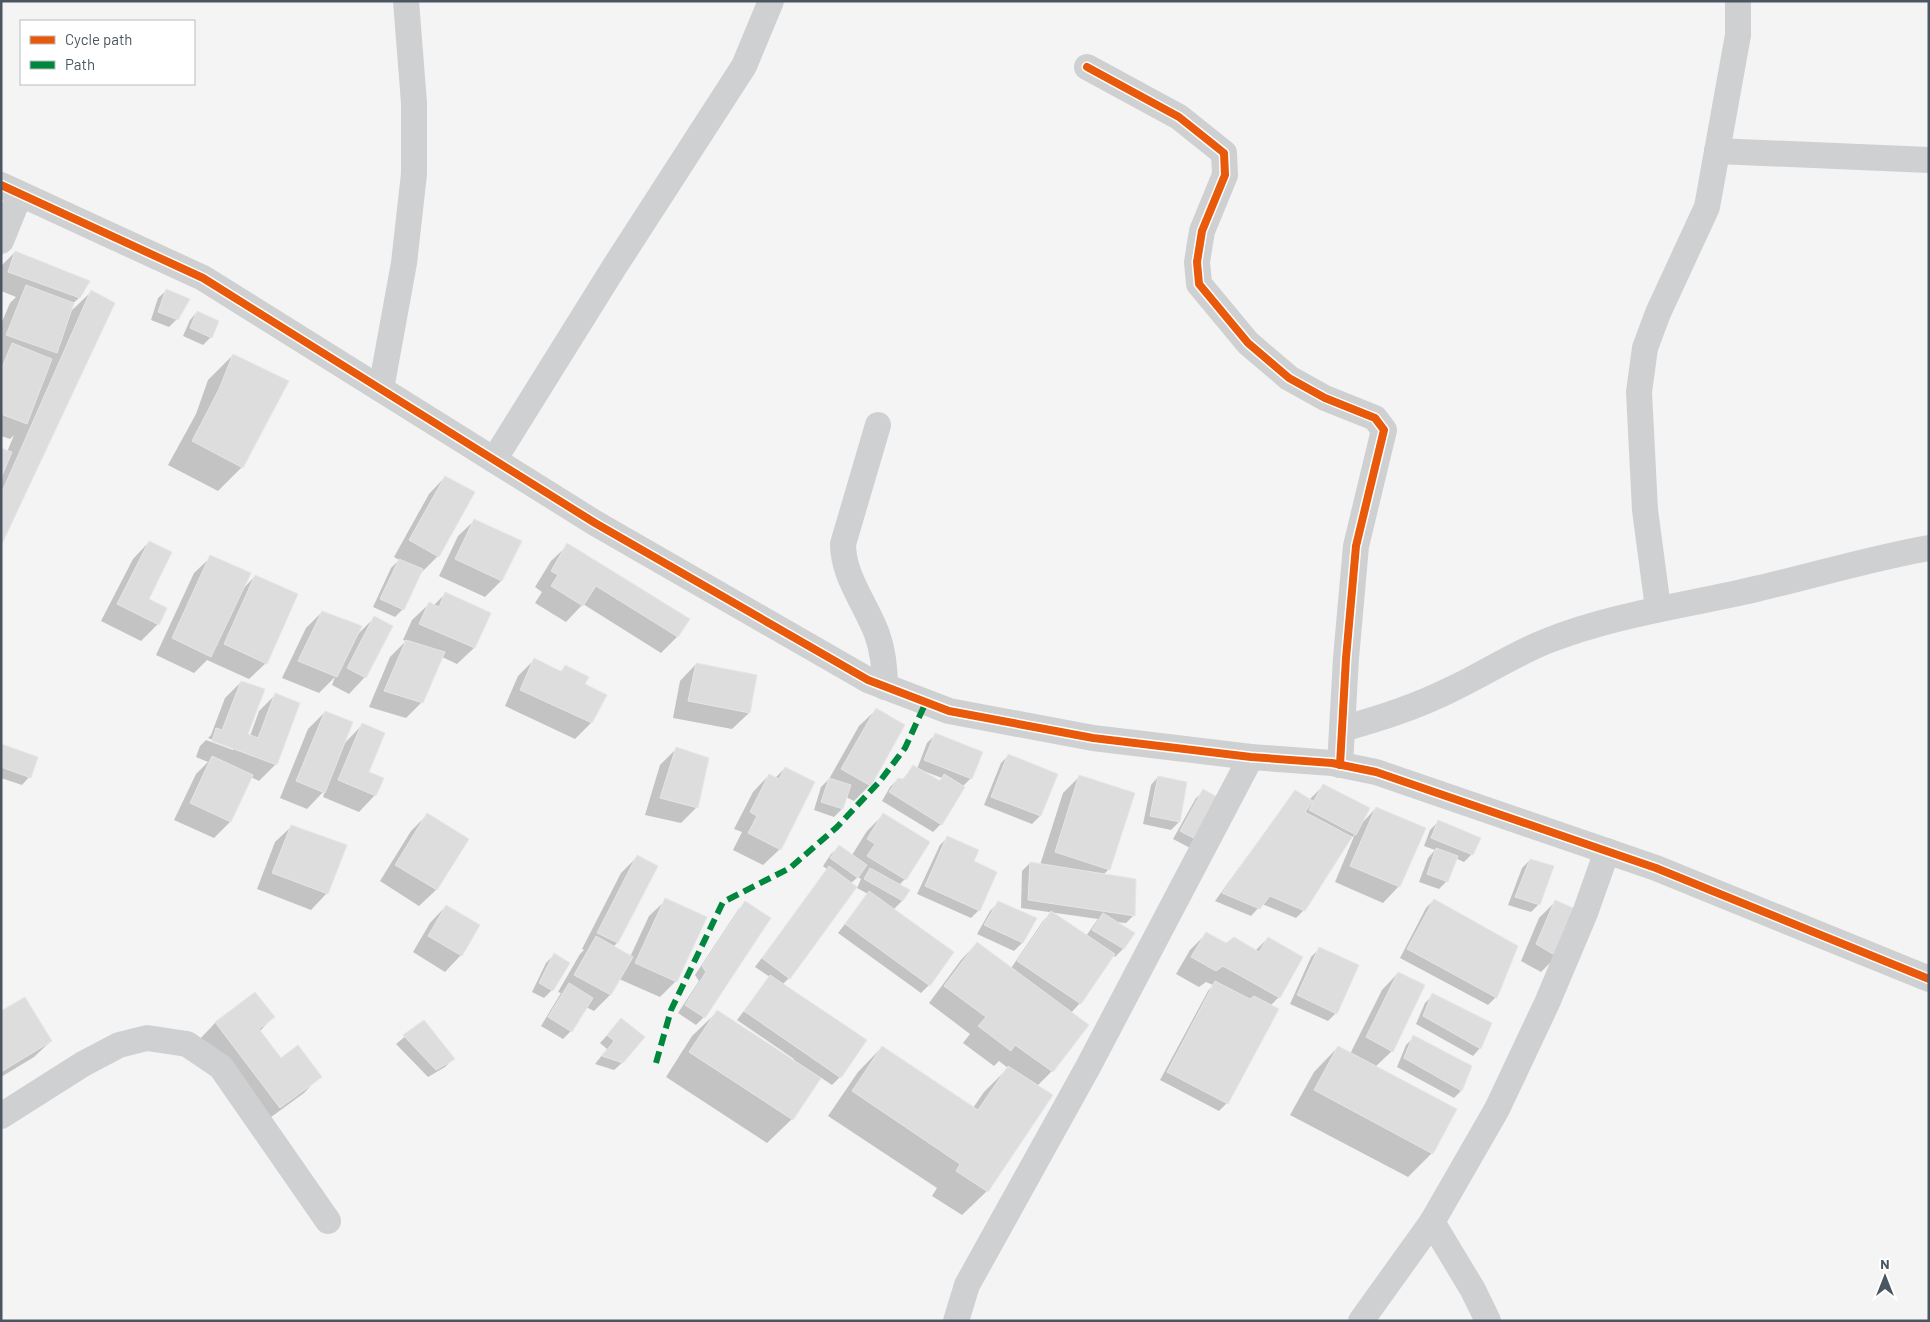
<svg xmlns="http://www.w3.org/2000/svg" width="1930" height="1322" viewBox="0 0 1930 1322" font-family="Barlow,sans-serif">
	<rect width="100%" height="100%" fill="#f4f4f4"/>
	<!-- shadow -->
	<g fill="#0003" fill-rule="evenodd">
		<polygon points="15,252 79,298 71,305 68,314 91,292 1,543 1,449 7,452 14,435 10,439 1,436 1,324 10,303 16,297 1,291 1,266"/>
		<polygon points="166,291 177,319 169,327 151,320 158,298"/>
		<polygon points="197,312 211,337 203,345 183,336 190,320"/>
		<polygon points="233,355 242,467 218,491 168,465 196,414 208,380"/>
		<polygon points="445,477 438,556 422,572 421,572 403,609 395,617 373,607 391,568 399,560 394,557 429,494"/>
		<polygon points="475,520 520,542 501,581 485,597 439,576 458,536"/>
		<polygon points="149,542 147,600 166,608 157,625 141,641 101,621 133,559"/>
		<polygon points="568,545 677,637 661,653 583,604 566,622 535,603 542,592 535,587 551,561"/>
		<polygon points="211,557 242,590 255,576 266,663 249,679 207,660 194,673 156,655 194,573"/>
		<polygon points="445,594 489,613 474,648 457,664 442,657 422,702 406,718 369,707 390,657 406,641 403,640 412,620 429,604 433,606"/>
		<polygon points="322,612 357,635 374,618 365,677 349,694 332,685 335,677 319,693 282,678 306,628"/>
		<polygon points="534,660 560,672 565,667 583,685 591,723 575,739 505,706 518,676"/>
		<polygon points="696,664 756,676 749,713 732,729 673,718 680,681"/>
		<polygon points="241,682 247,734 250,736 259,711 275,695 276,764 259,781 251,777 230,822 214,838 174,820 196,774 208,762 196,757 200,746 206,740 233,750 233,748 208,738 211,735 225,698"/>
		<polygon points="876,710 870,785 854,801 846,797 842,809 834,817 814,810 821,787 829,779 859,726"/>
		<polygon points="325,712 343,745 362,725 367,772 375,795 359,812 323,797 325,790 307,809 280,798 308,729"/>
		<path d="M935,735L971,778L962,787L941,824L933,832L882,801L890,787L898,779L902,780L913,767L917,769L927,743ZM921,770L942,778L938,782L921,771Z"/>
		<polygon points="1,745 29,777 22,785 1,778"/>
		<polygon points="676,749 697,807 681,823 645,815 660,765"/>
		<polygon points="1009,755 1056,774 1040,816 1032,824 984,805 1001,763"/>
		<polygon points="785,768 780,849 763,865 733,850 742,832 734,829 753,792 769,775 775,778"/>
		<polygon points="1079,777 1109,869 1103,875 1133,916 1126,923 1115,922 1133,933 1123,949 1115,957 1113,955 1080,1003 1071,1013 1052,1071 1037,1086 987,1191 962,1215 932,1196 937,1188 828,1116 858,1072 882,1047 973,1108 984,1092 1008,1068 999,1061 994,1066 963,1043 970,1034 929,1003 961,960 977,943 1011,968 1043,921 1051,913 1086,936 1098,919 1021,908 1022,871 1030,863 1040,865 1063,793"/>
		<polygon points="1158,777 1186,783 1179,822 1171,830 1143,824 1151,785"/>
		<polygon points="1323,786 1363,822 1376,808 1399,886 1383,903 1335,882 1355,834 1349,841 1304,910 1296,918 1262,904 1251,916 1215,901 1288,800 1295,792 1309,800"/>
		<polygon points="1204,791 1194,850 1173,839 1196,798"/>
		<polygon points="428,814 468,839 436,890 419,906 380,881 411,831"/>
		<polygon points="883,815 905,879 899,885 902,901 893,910 929,985 921,993 838,933 868,894 857,888 861,879 858,877 851,883 789,978 782,985 866,1040 840,1077 832,1085 820,1077 792,1119 767,1143 666,1077 692,1036 717,1012 793,1061 794,1059 737,1020 770,977 755,967 828,870 823,866 831,854 839,847 852,855 867,831"/>
		<polygon points="1438,822 1472,854 1464,862 1455,858 1447,881 1439,889 1419,882 1428,858 1435,850 1424,846 1430,830"/>
		<polygon points="292,826 327,893 311,910 257,889 275,842"/>
		<polygon points="948,837 972,862 979,910 971,918 917,894 940,845"/>
		<polygon points="637,857 656,867 617,943 613,947 630,957 649,916 666,900 676,981 660,997 619,979 610,995 594,1011 586,1007 571,1031 563,1039 541,1026 561,993 558,992 580,954 584,950 582,949 621,873"/>
		<polygon points="1530,860 1539,904 1531,912 1508,905 1522,868"/>
		<polygon points="1434,900 1496,997 1488,1005 1400,958 1426,908"/>
		<polygon points="746,902 769,919 704,1017 696,1025 678,1013 699,981 695,975 738,910"/>
		<polygon points="1555,902 1557,956 1541,972 1521,961 1539,918"/>
		<polygon points="998,903 1035,919 1022,943 1014,951 977,934 990,911"/>
		<polygon points="446,906 461,955 445,972 413,952 430,923"/>
		<polygon points="1206,934 1226,945 1255,951 1268,938 1279,997 1270,1006 1227,1103 1219,1111 1160,1080 1208,991 1213,985 1206,982 1199,987 1176,974 1190,950"/>
		<polygon points="1319,949 1336,1013 1328,1021 1290,1004 1311,957"/>
		<polygon points="554,955 568,963 552,990 544,998 532,992 546,963"/>
		<polygon points="1398,973 1392,1051 1375,1067 1432,1153 1408,1177 1290,1115 1314,1072 1338,1047 1350,1054 1382,990"/>
		<polygon points="255,993 273,1017 259,1032 281,1060 320,1076 304,1093 263,1123 199,1040 215,1023"/>
		<polygon points="1433,995 1480,1048 1473,1056 1416,1024 1425,1003"/>
		<polygon points="1,1012 51,1041 34,1057 1,1077"/>
		<polygon points="621,1020 623,1062 614,1070 595,1064 607,1049 600,1043"/>
		<polygon points="424,1021 453,1059 445,1067 428,1077 396,1044"/>
		<polygon points="1414,1037 1461,1091 1454,1098 1397,1067 1406,1045"/>
	</g>
	<!-- building -->
	<g fill="#ddddde" stroke="#e5e6e7">
		<polygon points="15,251 90,281 80,298 8,272"/>
		<polygon points="26,285 74,303 57,353 6,335"/>
		<polygon points="166,289 190,299 178,320 158,312"/>
		<polygon points="91,290 115,303 1,546 1,494"/>
		<polygon points="197,311 219,321 212,338 190,328"/>
		<polygon points="12,343 52,359 27,424 1,414 1,370"/>
		<polygon points="233,354 289,381 243,468 192,441 219,389"/>
		<polygon points="1,448 12,452 1,478"/>
		<polygon points="445,476 475,492 439,557 409,540"/>
		<polygon points="474,519 522,541 502,581 455,559"/>
		<polygon points="149,541 172,552 149,599 167,608 159,625 117,604"/>
		<polygon points="567,543 690,619 678,637 596,586 583,606 551,586 558,575 551,571"/>
		<polygon points="210,555 251,573 211,657 172,638"/>
		<polygon points="399,559 423,569 404,610 380,599"/>
		<polygon points="255,575 298,594 267,664 224,644"/>
		<polygon points="445,592 491,613 475,648 419,624 429,602 439,607"/>
		<polygon points="322,611 362,626 337,677 298,661"/>
		<polygon points="374,616 393,626 366,678 347,668"/>
		<polygon points="406,640 445,652 423,703 384,691"/>
		<polygon points="534,658 562,672 565,665 589,677 585,684 607,695 592,723 520,690"/>
		<polygon points="696,663 757,675 750,713 688,701"/>
		<polygon points="241,681 265,689 248,734 258,738 275,693 300,703 277,765 212,741 216,728 222,730"/>
		<polygon points="876,708 905,725 871,786 841,769"/>
		<polygon points="325,711 353,722 325,793 296,781"/>
		<polygon points="362,723 385,733 369,772 384,778 376,796 338,780"/>
		<polygon points="935,733 983,752 972,779 924,760"/>
		<polygon points="1,744 38,757 31,778 1,767"/>
		<polygon points="676,747 709,758 698,808 660,798"/>
		<polygon points="1008,754 1058,774 1041,816 991,797"/>
		<polygon points="212,756 253,775 231,822 190,803"/>
		<polygon points="913,765 940,781 944,774 965,787 942,825 889,792 898,778 904,779"/>
		<polygon points="785,767 815,782 781,850 748,833 757,816 750,812 769,774 779,779"/>
		<polygon points="1079,775 1135,793 1110,870 1055,852"/>
		<polygon points="1158,776 1187,782 1180,822 1150,816"/>
		<polygon points="829,778 851,785 843,809 821,802"/>
		<polygon points="1323,784 1370,808 1356,835 1309,810"/>
		<polygon points="1203,789 1226,802 1203,843 1180,831"/>
		<polygon points="1295,790 1313,801 1305,812 1352,837 1305,911 1270,896 1260,909 1222,893"/>
		<polygon points="1376,807 1426,828 1400,887 1350,866"/>
		<polygon points="427,813 469,839 437,890 395,865"/>
		<polygon points="883,813 930,842 906,880 867,856 875,844 867,839"/>
		<polygon points="1438,820 1481,838 1473,855 1431,838"/>
		<polygon points="291,825 347,845 328,894 272,873"/>
		<polygon points="947,836 979,850 974,861 997,872 980,911 925,886"/>
		<polygon points="839,845 867,865 858,878 830,858"/>
		<polygon points="1436,848 1458,856 1448,882 1427,874"/>
		<polygon points="637,855 658,866 618,943 597,933"/>
		<polygon points="1530,859 1554,866 1540,905 1515,897"/>
		<polygon points="1030,862 1136,879 1135,916 1028,900"/>
		<polygon points="829,866 857,887 790,979 762,958"/>
		<polygon points="870,868 910,890 903,901 864,879"/>
		<polygon points="869,891 954,952 930,986 845,924"/>
		<polygon points="665,898 707,917 677,982 635,963"/>
		<polygon points="1434,899 1518,946 1497,998 1407,949"/>
		<polygon points="1555,900 1582,912 1558,957 1536,944"/>
		<polygon points="745,901 771,918 705,1018 685,1005 706,972 702,966"/>
		<polygon points="998,901 1037,918 1023,943 984,925"/>
		<polygon points="446,905 480,925 462,956 428,936"/>
		<polygon points="1051,911 1115,954 1081,1004 1017,961"/>
		<polygon points="1103,913 1135,933 1124,949 1092,930"/>
		<polygon points="1206,932 1226,943 1234,937 1259,952 1268,937 1303,957 1280,998 1223,966 1216,971 1191,957"/>
		<polygon points="596,936 633,957 611,995 574,975"/>
		<polygon points="977,942 1089,1025 1053,1072 1015,1045 1011,1051 978,1026 986,1017 944,986"/>
		<polygon points="1319,947 1359,965 1337,1014 1297,995"/>
		<polygon points="554,953 570,963 553,991 539,983"/>
		<polygon points="1398,972 1425,985 1393,1052 1366,1037"/>
		<polygon points="770,975 867,1040 841,1078 744,1011"/>
		<polygon points="1215,981 1250,999 1254,996 1279,1009 1228,1104 1167,1072"/>
		<polygon points="569,983 593,998 572,1032 548,1017"/>
		<polygon points="255,992 275,1017 259,1029 281,1058 298,1045 322,1077 280,1108 215,1022"/>
		<polygon points="1432,993 1492,1023 1481,1049 1423,1016"/>
		<polygon points="25,997 52,1041 1,1072 1,1036 3,1035 1,1033 1,1011"/>
		<polygon points="717,1010 821,1078 793,1120 689,1052"/>
		<polygon points="621,1018 645,1037 623,1063 602,1056 614,1041 607,1035"/>
		<polygon points="424,1020 455,1059 436,1070 403,1035"/>
		<polygon points="1413,1035 1472,1066 1462,1091 1404,1058"/>
		<polygon points="882,1046 978,1110 1008,1066 1053,1095 988,1192 956,1171 960,1164 852,1091"/>
		<polygon points="1338,1046 1457,1109 1433,1154 1314,1090"/>
	</g>
	<g fill="none" stroke-linecap="round" stroke-linejoin="round">
		<!-- street -->
		<g stroke="#ced0d2" stroke-width="26">
			<polyline points="1087,67 1179,117 1224,153 1225,175 1202,231 1197,262 1199,284 1248,343 1289,378 1325,398 1375,418 1384,430 1356,546 1346,658 1340,765"/>
			<polyline points="1717,151 1929,160"/>
			<polyline points="1,185 203,278 595,523 868,680 949,711 1093,738 1251,757 1332,763 1376,772 1656,868 1929,979"/>
			<polyline points="1,241 20,194"/>
			<polyline points="381,389 404,263 414,174 414,103 406,1"/>
			<path d="M878,425L843,544C843,577 866,604 877,634C883,651 885,669 885,687"/>
			<polyline points="494,460 613,269 744,66 771,1"/>
			<polyline points="1658,608 1645,510 1639,392 1645,348 1658,313 1707,207 1738,35 1738,1"/>
			<path d="M1342,729C1381,718 1416,707 1452,689C1484,674 1514,654 1547,641C1615,614 1689,605 1760,588C1816,575 1872,558 1929,548"/>
			<polyline points="1,1116 83,1064 119,1045 147,1038 187,1044 221,1067 328,1221"/>
			<polyline points="1432,1222 1473,1290 1488,1321"/>
			<polyline points="956,1321 967,1285 1088,1067 1251,757"/>
			<polyline points="1361,1321 1432,1222 1497,1109 1547,1003 1585,913 1607,851"/>
		</g>
		<!-- quiet -->
		<polyline stroke="#00873e" stroke-width="6" stroke-dasharray="12 6" stroke-linecap="butt" points="656,1063 671,1010 723,902 790,868 837,827 880,781 905,748 926,702"/>
		<defs>
			<g id="cycleway">
				<polyline points="1087,67 1179,117 1224,153 1225,175 1202,231 1197,262 1199,284 1248,343 1289,378 1325,398 1375,418 1384,430 1356,546 1346,658 1340,765"/>
				<polyline points="1,185 203,278 595,523 868,680 949,711 1093,738 1251,757 1332,763 1376,772 1656,868 1929,979"/>
			</g>
		</defs>
		<!-- cycleway casing -->
		<use href="#cycleway" stroke="#fff" stroke-width="11"/>
		<!-- cycleway -->
		<use href="#cycleway" stroke="#e8590c" stroke-width="8"/>
	</g>
	<!-- border -->
	<rect width="1930" height="1322" fill="none" stroke="#4a5661" stroke-width="5"/>
	<!-- legend -->
	<rect x="20" y="20" width="175" height="65" fill="#ffffff" stroke="#b7bbc0"/>
	<rect x="30" y="36" width="25" height="8" fill="#e8590c" stroke="#b7bbc0"/>
	<text x="65" y="45" font-size="15" fill="#4a5661">Cycle path</text>
	<rect x="30" y="61" width="25" height="8" fill="#00873e" stroke="#b7bbc0"/>
	<text x="65" y="70" font-size="15" fill="#4a5661">Path</text>
	<!-- north arrow -->
	<g transform="translate(1885 1277)" stroke="#ffffff" stroke-width="4" paint-order="stroke">
	<path d="M0-4L9 19L0 12L-9 19Z" fill="#4a5661"/>
	<text y="-8" font-size="14" font-weight="bold" text-anchor="middle" fill="#4a5661">N</text>
	</g>
</svg>
